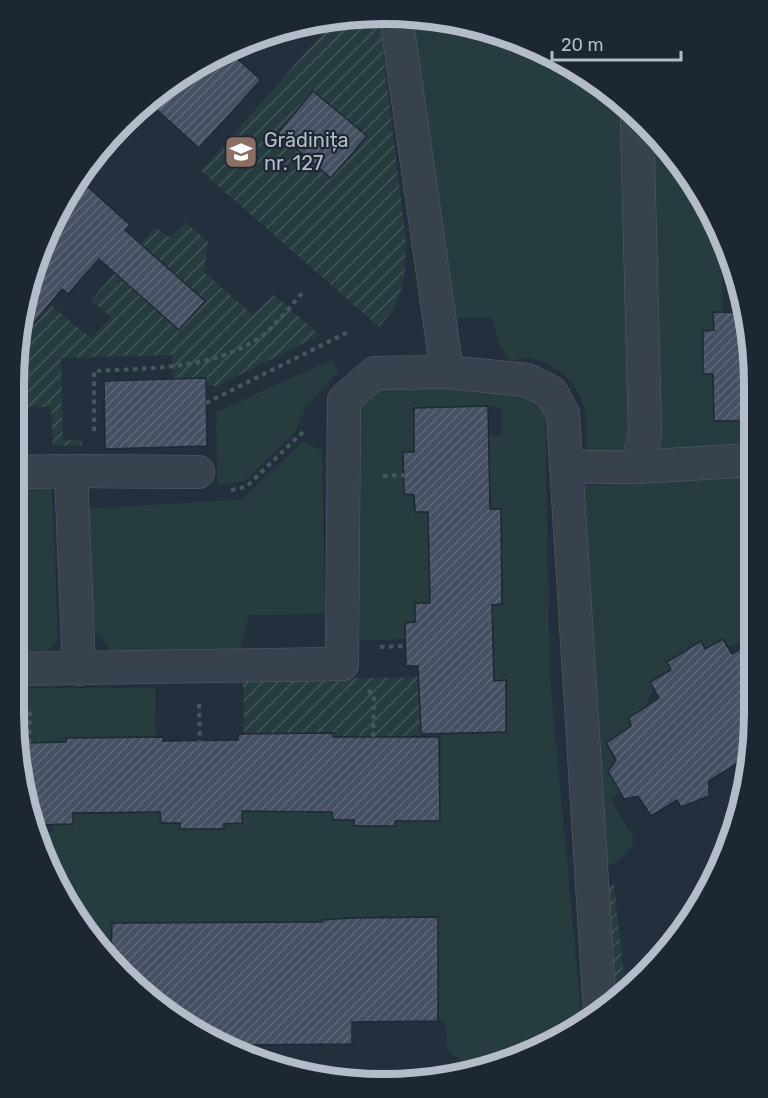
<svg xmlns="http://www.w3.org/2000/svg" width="768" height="1098" viewBox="0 0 768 1098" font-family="Rubik,sans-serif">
	<defs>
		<pattern id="garden-furrows" width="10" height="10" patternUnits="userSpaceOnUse" patternTransform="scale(1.5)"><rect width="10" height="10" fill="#263c3f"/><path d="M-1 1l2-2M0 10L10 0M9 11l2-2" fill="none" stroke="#435659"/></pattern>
		<pattern id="building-hatch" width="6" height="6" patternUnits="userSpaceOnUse" patternTransform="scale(1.5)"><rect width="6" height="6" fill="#455162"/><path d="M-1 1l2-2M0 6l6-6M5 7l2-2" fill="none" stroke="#5d6877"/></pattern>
	</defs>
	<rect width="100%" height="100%" fill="#242f3e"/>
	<!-- green -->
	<g fill="#263c3f">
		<path d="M408,14L548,52L627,113L632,443L623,449L586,453C586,439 589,419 584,406C577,383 554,361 529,358C523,358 516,360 510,361L499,344L492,318H435Z"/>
		<polygon points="646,127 662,139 699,194 699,204 705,204 710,210 710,222 717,222 722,238 722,312 713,312 714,330 703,374 713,374 714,421 752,421 752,446 650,451"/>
		<polygon points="333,359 338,372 305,408 296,431 245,481 218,485 216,412"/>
		<path d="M383,387L520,389L545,408L550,679L582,1023L548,1046L475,1071L447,1050L445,1021H439L438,917L322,920L321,944L310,922L112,923V944H97L76,920L36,832H53V824H73V813L160,812L161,823H180L181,829H224V824L242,823V811L332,812L333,820H354V826H395V821H440L441,735L438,733L506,732V681H487L494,665L493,620H485V605L503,604L501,509H485C492,485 490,459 485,435H502L501,407L414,408V452H403L404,494L414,495L415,512H428L430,603H415V622L406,639L360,640L358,411Z"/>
		<polygon points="303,441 322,451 325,614 249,615 241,648 232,658 114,654 94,630 90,509 243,499"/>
		<path d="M752,474L753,641L749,643L727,646L723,639L705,649L700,641L667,662L671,670L650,682L654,689L644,708L629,718L631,726L613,738L609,749L616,760L608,771L620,792L610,798L634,839C629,856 614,866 597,868L584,673L585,486Z"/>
		<polygon points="18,480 50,487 52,492 58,638 45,655 15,655"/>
		<polygon points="14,688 155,688 156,737 67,754 51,743 17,743 14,714"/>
	</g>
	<!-- garden -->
	<g fill="url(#garden-furrows)">
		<polygon points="379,18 406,241 404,280 395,308 379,327 201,171 330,25"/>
		<polygon points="186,222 208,242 204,272 253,315 274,295 320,335 217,386 206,386 206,378 173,379 172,355 61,358 63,440 82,440 82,445 53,446 51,407 19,407 21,311 30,288 91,338 111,317 91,300 155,228 170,237"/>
		<polygon points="419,677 438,735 413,735 413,748 394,737 354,737 334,750 333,733 244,734 243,681"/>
		<polygon points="614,885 626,994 611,1004 599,887"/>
	</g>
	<!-- building -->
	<g fill="url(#building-hatch)" stroke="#1f2835" stroke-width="1.5">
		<polygon points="231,53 261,80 199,148 147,101"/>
		<polygon points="313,91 367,136 331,178 278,133"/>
		<polygon points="79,179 130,225 125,230 205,301 179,330 99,259 68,294 62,289 20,340 21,311 63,198"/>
		<polygon points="713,312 745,313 751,335 752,421 714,421 713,374 703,374 703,331 714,330"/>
		<polygon points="206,378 207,446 105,449 104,381"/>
		<polygon points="488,406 490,509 501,509 502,604 492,605 494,681 506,680 506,732 421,734 418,666 406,666 405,623 415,622 415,603 430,603 428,512 415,512 414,495 404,494 403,452 414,452 414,408"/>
		<polygon points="723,639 732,654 753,641 754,738 749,756 709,781 709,796 681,807 677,800 651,816 638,796 624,799 608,771 616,760 606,743 631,726 629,718 659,698 650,682 671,670 667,662 701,641 705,649"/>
		<polygon points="333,733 333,737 439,737 440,821 395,821 395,826 354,826 354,820 333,820 332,812 242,811 242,823 224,824 224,829 180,829 180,823 161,823 160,812 73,813 73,824 33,825 26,810 17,743 66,742 66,738 163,737 163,741 238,740 238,734"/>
		<polygon points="438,917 438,1021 352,1022 352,1044 224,1045 140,993 111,960 112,923 322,922 322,920 351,918"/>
	</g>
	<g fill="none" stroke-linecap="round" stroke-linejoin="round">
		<defs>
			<g id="minor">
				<polyline points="396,16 447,372"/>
				<polyline points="566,467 637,467 752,460"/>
				<polyline points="637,467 645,434 637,120"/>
				<polyline points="71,471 198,472"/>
				<polyline points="18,472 71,471 79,669"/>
				<polyline points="14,669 342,664 344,400 375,373 447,372 527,380 551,392 563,414 600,1012"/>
			</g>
		</defs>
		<!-- minor casing -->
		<use href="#minor" stroke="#565f6c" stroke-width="34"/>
		<!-- path -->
		<g stroke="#44595c" stroke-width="4" stroke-dasharray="4.5 4.5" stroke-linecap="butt">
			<polyline points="206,403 348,332"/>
			<path d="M94,431V371C150,368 211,370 259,338C273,329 292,304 304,291"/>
			<polyline points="383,476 404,475"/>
			<polyline points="231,490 246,487 303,432"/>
			<polyline points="380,647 406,646"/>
			<polyline points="368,690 374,696 373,737"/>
			<polyline points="199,704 200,741"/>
			<polyline points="29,743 30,709"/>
		</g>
		<!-- minor -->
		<use href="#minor" stroke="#38414e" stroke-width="33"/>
	</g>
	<!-- icons -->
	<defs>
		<symbol id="school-square" viewBox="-11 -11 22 22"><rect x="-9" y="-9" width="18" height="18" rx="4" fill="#8d6e63" stroke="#1d2633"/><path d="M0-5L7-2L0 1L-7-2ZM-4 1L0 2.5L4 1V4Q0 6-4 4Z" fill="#fff"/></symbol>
	</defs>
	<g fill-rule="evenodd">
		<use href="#school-square" x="222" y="133" width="38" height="38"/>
	</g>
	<g text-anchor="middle" stroke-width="4.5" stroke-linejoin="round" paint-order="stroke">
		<!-- poi labels -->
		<g font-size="20" fill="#b4bcc9" stroke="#1d2633" text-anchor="start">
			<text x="264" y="147">Grădinița<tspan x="264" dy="23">nr. 127</tspan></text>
		</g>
	</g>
	<!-- crop -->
	<path d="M0 0H768V1098H0ZM384 24H384A360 360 0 0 1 744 384V714A360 360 0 0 1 384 1074H384A360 360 0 0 1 24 714V384A360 360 0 0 1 384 24Z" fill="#1d2633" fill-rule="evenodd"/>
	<path fill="none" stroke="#b4bcc9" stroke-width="8" d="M384 24H384A360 360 0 0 1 744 384V714A360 360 0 0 1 384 1074H384A360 360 0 0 1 24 714V384A360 360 0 0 1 384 24Z"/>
	<!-- scale -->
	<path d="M552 51v9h129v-9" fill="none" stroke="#b4bcc9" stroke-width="3"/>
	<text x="561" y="51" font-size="18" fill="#b4bcc9" stroke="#1d2633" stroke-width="4.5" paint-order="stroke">20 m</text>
</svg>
